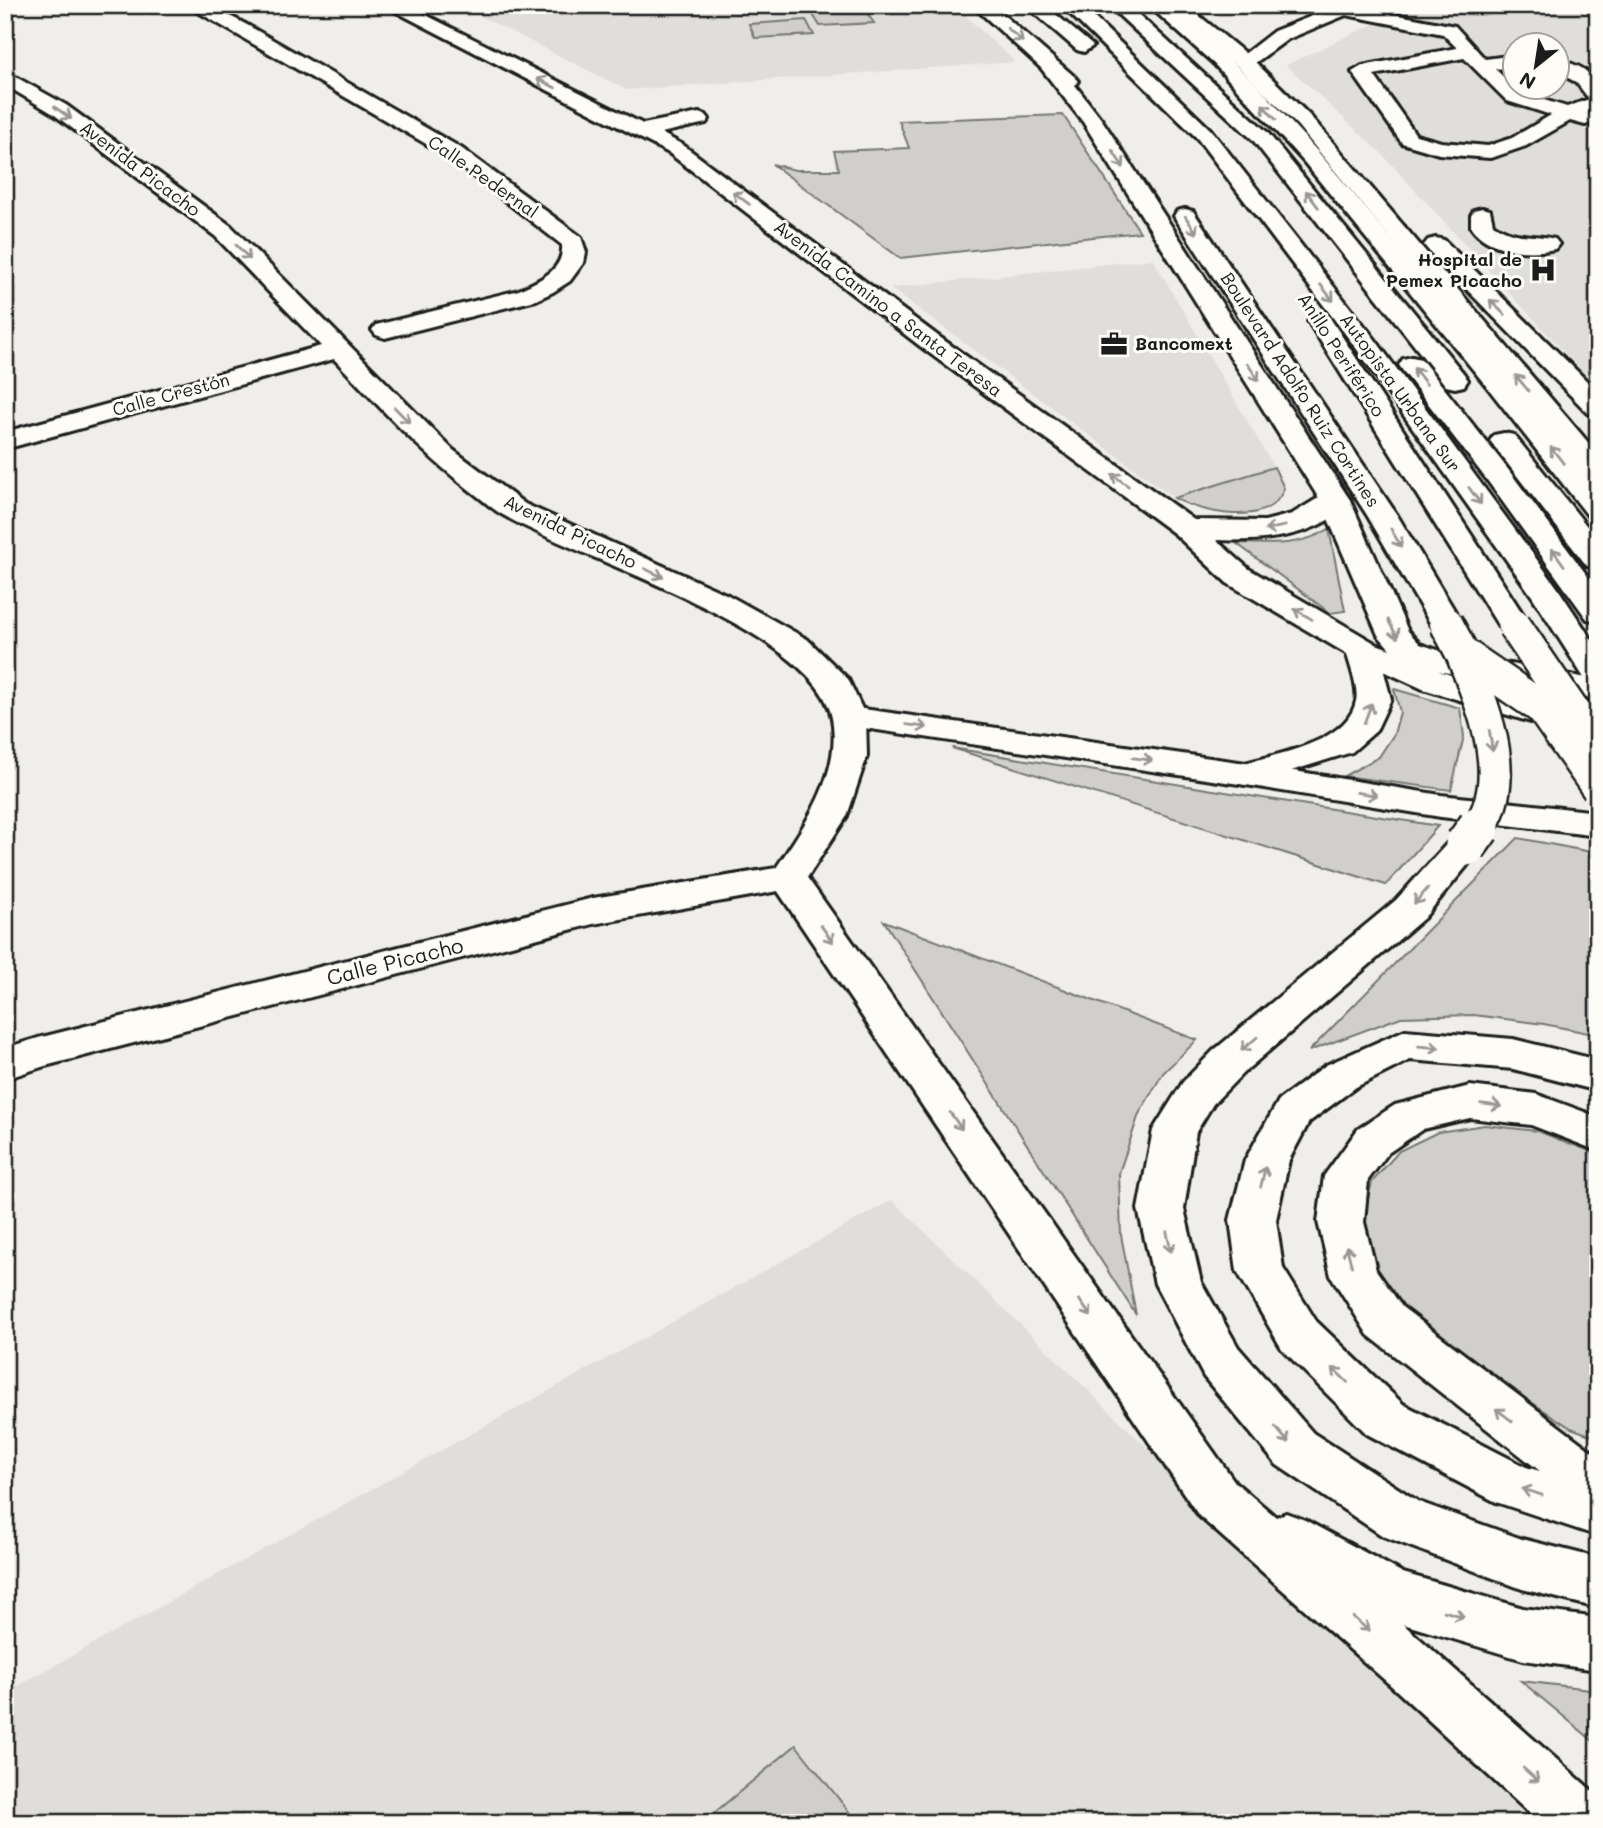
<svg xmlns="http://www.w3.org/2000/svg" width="1603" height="1828" viewBox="0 0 1603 1828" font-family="Mali,sans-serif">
	<rect width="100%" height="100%" fill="#f0eeea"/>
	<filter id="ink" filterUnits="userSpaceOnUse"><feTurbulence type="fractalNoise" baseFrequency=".0143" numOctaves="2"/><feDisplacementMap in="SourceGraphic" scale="14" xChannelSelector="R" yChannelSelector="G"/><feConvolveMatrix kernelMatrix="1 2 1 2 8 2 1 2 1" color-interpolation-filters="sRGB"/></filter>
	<g filter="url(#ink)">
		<!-- built -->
		<g fill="#e0deda" fill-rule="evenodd">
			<polygon points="527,5 954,5 1015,62 627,90 464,8"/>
			<path d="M1414,5H1598V389L1379,151L1286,65ZM1516,46H1558V88H1516Z"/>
			<polygon points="1153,259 1274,467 1174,498 890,288"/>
			<polygon points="892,1200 1534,1823 5,1823 5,1693"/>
		</g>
		<!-- green -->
		<g fill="#d0cfcc" stroke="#767674" stroke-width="2">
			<polygon points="807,5 861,5 874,23 820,26"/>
			<polygon points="806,20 814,35 755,38 749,24"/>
			<polygon points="1063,115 1140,232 900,258 772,164 795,170 839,170 834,151 909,148 899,121"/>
			<path d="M1274,467L1284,488C1271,529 1201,513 1174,498Z"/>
			<path d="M1329,529L1345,611L1330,613L1236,543C1270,544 1300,547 1329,529Z"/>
			<polygon points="1394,689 1460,708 1464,736 1451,790 1344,776 1379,757 1394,734 1400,712"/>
			<polygon points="952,748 1438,826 1386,885"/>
			<polygon points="1518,838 1591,852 1598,863 1598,1035 1544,1024 1474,1015 1401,1017 1309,1051"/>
			<polygon points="884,921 1197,1040 1163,1073 1139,1114 1119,1173 1121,1235 1136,1315"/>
			<polygon points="1485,1125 1537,1131 1598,1154 1598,1438 1571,1428 1447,1347 1402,1309 1374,1264 1363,1220 1372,1182 1399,1151 1438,1132"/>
			<polygon points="1521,1681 1598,1690 1598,1745"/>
			<polygon points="796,1745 858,1823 702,1823"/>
		</g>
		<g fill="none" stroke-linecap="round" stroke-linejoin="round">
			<defs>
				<g id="minor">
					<path d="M186,5H209L249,26L461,148L581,237L586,252L584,262L570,281L553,292L536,300L385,338L376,335L372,330L376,325L519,290C539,280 564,271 562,245L447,156Z"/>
					<path d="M383,5H406L643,124L699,113L706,115L709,119L706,123L661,133L683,145L938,336L1194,520L1265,521L1292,514L1325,494L1335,491L1345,494L1350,500C1323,538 1258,542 1216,540L1249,569L1373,642L1378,649L1391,699L1376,731L1352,752L1246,785L1234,782L1228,774L1234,766C1270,755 1347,745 1356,701C1359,688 1350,667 1347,654L1227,583L1175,534L920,346L669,153Z"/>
					<path d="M1340,5H1365L1363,8L1455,26L1485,59L1516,55V67L1495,69L1521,93L1567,107L1589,99L1576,82L1558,73V60C1591,67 1598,78 1598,110L1588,113L1595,119L1592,123L1585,125L1570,121L1526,146L1497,156L1490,158L1439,154L1402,143L1352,72L1362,66L1457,48L1443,34L1346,15L1288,39L1251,66H1237L1234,62L1274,31ZM1464,58L1507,101L1551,115L1512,138L1488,146L1441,142L1416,135L1374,75Z"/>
					<path d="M5,71L66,105L231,226L453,450L525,504L728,595L807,639L848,679L866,717L867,756L847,816L801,887L593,924L45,1066L5,1079V1048L38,1038L593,898L776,868C805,825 842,773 832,718C816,630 579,559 505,516C493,510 482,499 471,491C420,452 378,405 334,359L5,449V432L321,346L215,236L52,113L5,85Z"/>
					<path d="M1482,208L1490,210L1493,224C1517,240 1531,233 1555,239L1559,244L1555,249C1529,255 1487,251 1471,227V215L1474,210Z"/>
				</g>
				<g id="major">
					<polygon points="972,5 992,5 1075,77 1078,81 1075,85 1102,120 1350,500 1408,631 1420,644 1444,652 1598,680 1598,700 1438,671 1574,714 1579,721 1574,728 1562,731 1550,728 1423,689 1351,656 1346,649 1351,642 1362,639 1390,649 1378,635 1320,500 1083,122 1041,68"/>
					<polygon points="1166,5 1186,5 1251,58 1311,117 1598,454 1598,480 1588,478 1297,125 1237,66"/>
					<polygon points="1185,209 1193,211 1397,515 1462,623 1457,630 1446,633 1435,630 1430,623 1367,515 1174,216 1177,211"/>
					<polygon points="1436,238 1444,240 1598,392 1598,415 1588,413 1428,250 1424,245 1428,240"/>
					<polygon points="849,707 1246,763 1441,795 1598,812 1598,836 1441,817 1246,785 837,724 832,717 837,710"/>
					<polygon points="1466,833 1479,837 1484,845 1424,918 1243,1073 1213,1104 1196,1132 1184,1209 1201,1282 1238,1347 1313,1433 1419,1502 1522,1539 1598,1558 1598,1608 1522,1589 1383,1536 1277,1465 1204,1377 1155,1284 1138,1209 1153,1130 1183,1082 1213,1051 1396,900 1453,837"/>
					<polygon points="788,866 801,869 1235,1482 1276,1517 1286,1513 1305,1520 1403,1573 1523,1608 1598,1618 1598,1670 1523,1660 1403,1624 1598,1796 1598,1823 1540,1823 1396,1690 1199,1516 769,878 775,869"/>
					<polygon points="1405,1030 1513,1039 1598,1060 1598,1091 1513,1069 1410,1060 1356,1087 1309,1122 1289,1160 1276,1220 1283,1268 1316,1321 1403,1404 1526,1467 1540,1471 1368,1335 1331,1276 1318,1222 1324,1176 1358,1129 1395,1105 1470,1086 1536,1094 1598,1117 1598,1151 1531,1125 1470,1118 1423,1129 1388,1153 1368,1180 1364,1222 1376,1270 1402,1307 1598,1456 1598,1536 1496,1502 1367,1434 1282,1349 1237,1271 1230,1220 1245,1160 1279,1100 1326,1065"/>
				</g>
				<g id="highway">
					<polygon points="1025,5 1045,5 1093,46 1084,52 1077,50"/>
					<polygon points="1061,5 1081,5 1211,130 1374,338 1557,587 1598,649 1598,684 1586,681 1532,596 1356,348 1197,138"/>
					<polygon points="1108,5 1128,5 1267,132 1464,374 1468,380 1464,386 1455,388 1446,386 1253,140"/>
					<polygon points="1148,5 1168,5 1196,27 1259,87 1319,153 1507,376 1598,490 1598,519 1588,516 1488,388 1304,162 1214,64"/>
					<polygon points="1320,314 1329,316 1332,321 1530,625 1525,632 1514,635 1503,632 1498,625 1308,321 1311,316"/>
					<polygon points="1412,357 1421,359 1507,468 1598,590 1598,621 1587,619 1487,480 1403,371 1399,365 1403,359"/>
					<polygon points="1504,433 1514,435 1598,540 1598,569 1587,566 1490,441 1494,435"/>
				</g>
			</defs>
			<!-- minor casing -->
			<use href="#minor" stroke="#1c1c1c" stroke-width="6"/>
			<!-- major casing -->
			<use href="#major" stroke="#1c1c1c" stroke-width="6"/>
			<!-- highway casing -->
			<use href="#highway" stroke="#1c1c1c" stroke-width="6"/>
			<!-- minor -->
			<use href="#minor" fill="#fdfcf7" fill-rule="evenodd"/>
			<!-- major -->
			<use href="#major" fill="#fdfcf7" fill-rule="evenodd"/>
			<!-- highway -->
			<use href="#highway" fill="#fdfcf7" fill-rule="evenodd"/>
			<defs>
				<g id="major-bridge-far1">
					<polyline points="1446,623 1462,653 1542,708 1598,788"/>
					<path d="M1462,653C1482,705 1515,777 1478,829"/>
				</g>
				<polyline id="major-bridge" points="1466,845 1479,827"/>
				<polyline id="highway-bridge" points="1514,625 1598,748"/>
			</defs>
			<!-- major-bridge-far1 casing -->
			<use href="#major-bridge-far1" stroke="#1c1c1c" stroke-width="37" stroke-linecap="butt"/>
			<!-- major-bridge casing -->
			<use href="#major-bridge" stroke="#1c1c1c" stroke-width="46" stroke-linecap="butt"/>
			<!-- highway-bridge casing -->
			<use href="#highway-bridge" stroke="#1c1c1c" stroke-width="37" stroke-linecap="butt"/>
			<!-- major-bridge-far1 -->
			<use href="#major-bridge-far1" stroke="#fdfcf7" stroke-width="32"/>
			<!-- major-bridge -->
			<use href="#major-bridge" stroke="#fdfcf7" stroke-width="41"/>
			<!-- highway-bridge -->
			<use href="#highway-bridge" stroke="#fdfcf7" stroke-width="32"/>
		</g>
		<!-- one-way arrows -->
		<defs><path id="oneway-shaft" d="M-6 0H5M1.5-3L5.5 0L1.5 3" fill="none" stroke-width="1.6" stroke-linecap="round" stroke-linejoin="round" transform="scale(1.75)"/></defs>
		<g stroke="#989794">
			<use href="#oneway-shaft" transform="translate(1015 35) rotate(41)"/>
			<use href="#oneway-shaft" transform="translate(546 83) rotate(-153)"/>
			<use href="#oneway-shaft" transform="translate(1269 112) rotate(-132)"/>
			<use href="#oneway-shaft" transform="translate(63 113) rotate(35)"/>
			<use href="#oneway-shaft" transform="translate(1118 159) rotate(57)"/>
			<use href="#oneway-shaft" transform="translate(741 198) rotate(-143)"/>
			<use href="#oneway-shaft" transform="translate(1312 199) rotate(-127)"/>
			<use href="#oneway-shaft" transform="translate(1191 225) rotate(57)"/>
			<use href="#oneway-shaft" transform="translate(243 252) rotate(46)"/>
			<use href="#oneway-shaft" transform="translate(1327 293) rotate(52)"/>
			<use href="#oneway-shaft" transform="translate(1497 307) rotate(-135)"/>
			<use href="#oneway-shaft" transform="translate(1253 372) rotate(57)"/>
			<use href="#oneway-shaft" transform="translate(1420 376) rotate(-128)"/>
			<use href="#oneway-shaft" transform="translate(1522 383) rotate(-130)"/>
			<use href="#oneway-shaft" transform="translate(402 415) rotate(45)"/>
			<use href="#oneway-shaft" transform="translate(1557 455) rotate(-128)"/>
			<use href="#oneway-shaft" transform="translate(1120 480) rotate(-144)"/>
			<use href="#oneway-shaft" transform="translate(1475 496) rotate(54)"/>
			<use href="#oneway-shaft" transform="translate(1275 528) rotate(169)"/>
			<use href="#oneway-shaft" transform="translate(1396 538) rotate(60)"/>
			<use href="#oneway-shaft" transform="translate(1558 557) rotate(-126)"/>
			<use href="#oneway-shaft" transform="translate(654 573) rotate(25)"/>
			<use href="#oneway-shaft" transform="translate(1303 614) rotate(-149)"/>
			<use href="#oneway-shaft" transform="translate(1393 629) rotate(62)"/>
			<use href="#oneway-shaft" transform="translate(1368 713) rotate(-69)"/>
			<use href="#oneway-shaft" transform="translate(917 726) rotate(8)"/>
			<use href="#oneway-shaft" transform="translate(1491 741) rotate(81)"/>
			<use href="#oneway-shaft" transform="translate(1142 759) rotate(8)"/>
			<use href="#oneway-shaft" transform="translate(1367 794) rotate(9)"/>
			<use href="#oneway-shaft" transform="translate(1421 896) rotate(131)"/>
			<use href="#oneway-shaft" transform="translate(827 934) rotate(55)"/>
			<use href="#oneway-shaft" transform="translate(1249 1044) rotate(140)"/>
			<use href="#oneway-shaft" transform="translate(1429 1047) rotate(5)"/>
			<use href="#oneway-shaft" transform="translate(1491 1105) rotate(7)"/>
			<use href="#oneway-shaft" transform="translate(956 1121) rotate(55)"/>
			<use href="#oneway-shaft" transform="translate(1263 1177) rotate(-77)"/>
			<use href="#oneway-shaft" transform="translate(1169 1242) rotate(78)"/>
			<use href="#oneway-shaft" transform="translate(1349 1256) rotate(-104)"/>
			<use href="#oneway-shaft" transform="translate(1085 1308) rotate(55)"/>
			<use href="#oneway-shaft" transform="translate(1340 1375) rotate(-136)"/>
			<use href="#oneway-shaft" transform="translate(1504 1415) rotate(-143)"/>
			<use href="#oneway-shaft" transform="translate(1282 1435) rotate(50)"/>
			<use href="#oneway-shaft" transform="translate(1532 1492) rotate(-163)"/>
			<use href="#oneway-shaft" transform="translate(1454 1614) rotate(16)"/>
			<use href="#oneway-shaft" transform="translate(1361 1624) rotate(41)"/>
			<use href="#oneway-shaft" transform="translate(1531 1775) rotate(42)"/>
		</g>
	</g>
	<!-- icons -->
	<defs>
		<symbol id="hospital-bare" viewBox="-9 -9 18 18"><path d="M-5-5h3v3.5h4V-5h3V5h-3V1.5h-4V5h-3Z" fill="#1c1c1c" stroke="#fdfcf7" stroke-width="2.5" paint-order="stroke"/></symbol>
		<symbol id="office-bare" viewBox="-9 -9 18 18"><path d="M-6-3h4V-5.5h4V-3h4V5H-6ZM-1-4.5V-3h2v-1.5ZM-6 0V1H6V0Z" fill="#1c1c1c" stroke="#fdfcf7" stroke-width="2.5" paint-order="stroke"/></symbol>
	</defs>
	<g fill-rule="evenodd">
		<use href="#hospital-bare" x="1524" y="251" width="38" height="38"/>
		<use href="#office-bare" x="1095" y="325" width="38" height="38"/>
	</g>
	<g text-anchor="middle" stroke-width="6" stroke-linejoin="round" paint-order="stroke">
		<!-- far-street labels -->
		<g font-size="18" fill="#1c1c1c" stroke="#fdfcf7">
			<text transform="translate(140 169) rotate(37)" y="6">Avenida Picacho</text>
			<text transform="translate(483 177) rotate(35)" y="6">Calle Pedernal</text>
			<text transform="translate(888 309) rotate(37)" y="6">Avenida Camino a Santa Teresa</text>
			<text transform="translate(1341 355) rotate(57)" y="6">Anillo Periférico</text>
			<text transform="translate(1300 390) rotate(57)" y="6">Boulevard Adolfo Ruiz Cortines</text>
			<text transform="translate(1400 393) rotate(54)" y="6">Autopista Urbana Sur</text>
			<text transform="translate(171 395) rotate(-15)" y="6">Calle Crestón</text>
			<text transform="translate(570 532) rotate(26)" y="6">Avenida Picacho</text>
		</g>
		<!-- far-poi labels -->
		<g font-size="18" font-weight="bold" fill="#1c1c1c" stroke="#fdfcf7" text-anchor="end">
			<text x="1522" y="266">Hospital de<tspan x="1522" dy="21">Pemex Picacho</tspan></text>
			<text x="1135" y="350" text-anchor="start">Bancomext</text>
		</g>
		<!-- street labels -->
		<g font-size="21" fill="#1c1c1c" stroke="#fdfcf7">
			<text transform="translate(395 962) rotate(-14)" y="7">Calle Picacho</text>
		</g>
	</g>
	<!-- margin -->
	<rect width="1603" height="1828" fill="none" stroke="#fdfcf7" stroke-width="28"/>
	<rect x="14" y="14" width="1575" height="1800" fill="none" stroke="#1c1c1c" stroke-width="2.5" filter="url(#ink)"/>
	<!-- north arrow -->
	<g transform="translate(1536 66) rotate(210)"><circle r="33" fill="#fdfcf7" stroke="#a3a29f" stroke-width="2"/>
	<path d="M0-5L12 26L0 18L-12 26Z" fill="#1c1c1c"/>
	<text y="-10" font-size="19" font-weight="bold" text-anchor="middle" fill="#1c1c1c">N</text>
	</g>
</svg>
